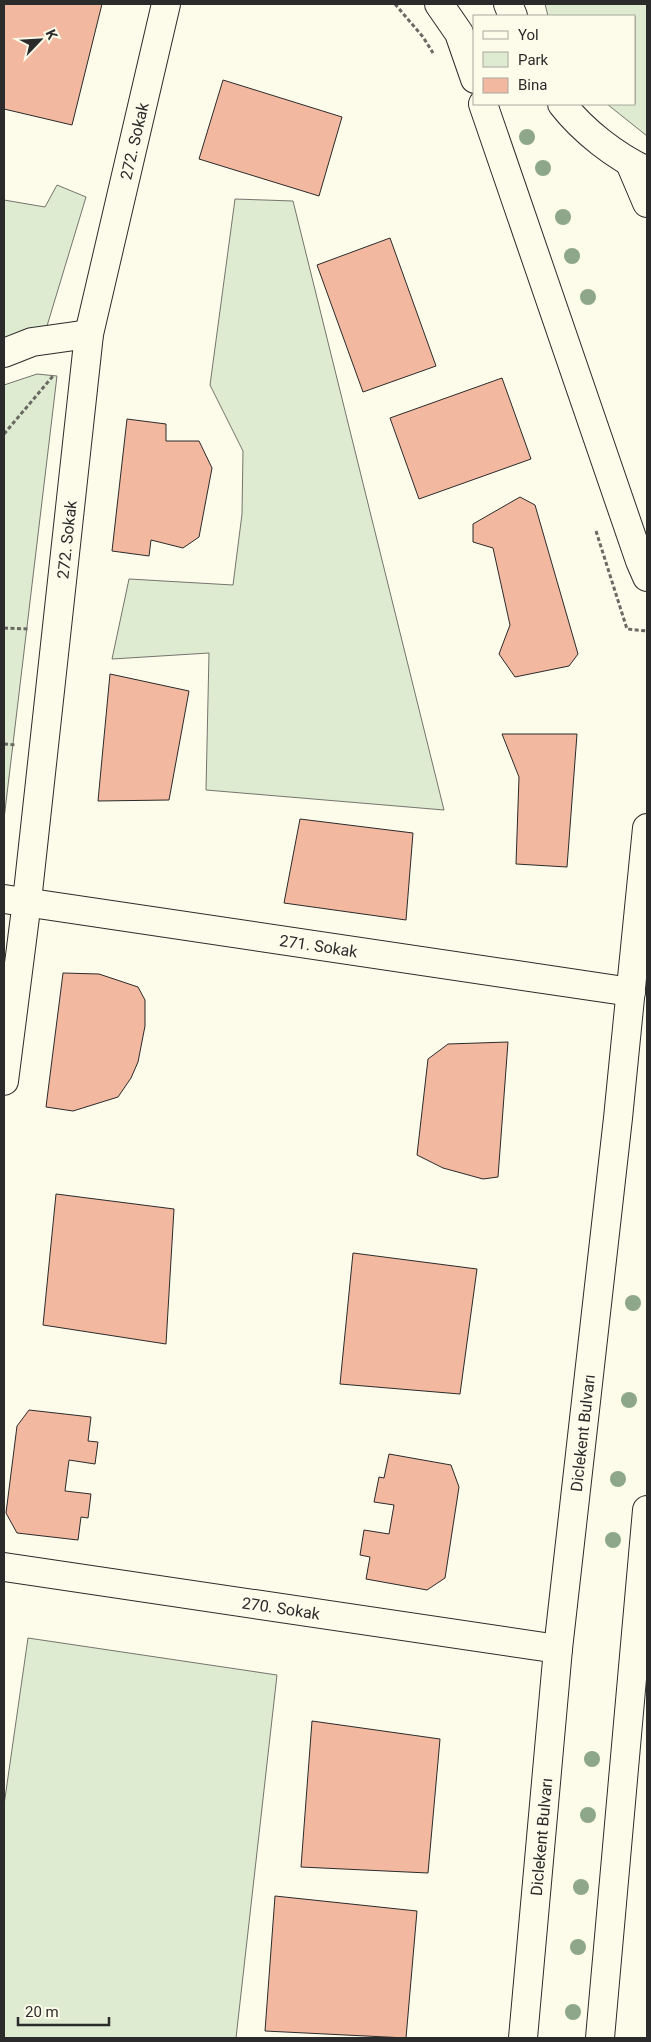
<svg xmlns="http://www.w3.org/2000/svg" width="651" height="2042" viewBox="0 0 651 2042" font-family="Roboto,sans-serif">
	<rect width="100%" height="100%" fill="#fdfbea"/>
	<!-- green -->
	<g fill="#deebd1" stroke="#74746e">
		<polygon points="545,4 647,4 647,136 607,104 635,104 635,16 548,16"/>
		<polygon points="57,185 86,197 47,326 4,341 4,200 45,207"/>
		<polygon points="235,199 293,201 444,810 206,790 209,653 112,659 129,579 233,585 242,514 243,451 210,385"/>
		<polygon points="37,374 57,376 4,819 4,385"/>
		<polygon points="28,1638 277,1675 236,2038 4,2038 4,1805"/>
	</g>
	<!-- building -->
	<g fill="#f2b8a0" stroke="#2b2b2b">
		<polygon points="4,4 102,4 72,125 4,109"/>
		<polygon points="223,80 342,117 319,196 199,159"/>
		<polygon points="390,238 436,366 363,392 317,265"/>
		<polygon points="502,378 531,459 419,499 390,418"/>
		<polygon points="127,419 166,424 166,441 199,441 212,468 199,537 183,548 151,540 149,556 112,551"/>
		<polygon points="520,497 535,505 578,654 569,666 515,677 499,654 510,625 493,548 473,542 473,524"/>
		<polygon points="110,674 189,691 169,800 98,801"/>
		<polygon points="502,734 577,734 567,867 516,864 519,777"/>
		<polygon points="300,819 413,833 406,920 284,903"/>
		<polygon points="63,973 99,974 138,987 145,1000 145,1026 138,1062 131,1078 118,1097 73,1111 46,1107"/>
		<polygon points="508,1042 498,1177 483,1179 443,1168 417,1155 428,1059 448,1044"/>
		<polygon points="56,1194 174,1209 166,1344 43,1325"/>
		<polygon points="353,1253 477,1269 460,1394 340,1384"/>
		<polygon points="29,1410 91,1417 88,1441 98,1442 95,1464 69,1460 65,1491 91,1494 88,1518 81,1517 78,1540 17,1533 6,1513 17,1426"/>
		<polygon points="389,1454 451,1465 459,1487 445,1578 427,1590 366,1579 370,1557 360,1555 364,1530 389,1534 394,1505 374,1502 379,1477 384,1478"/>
		<polygon points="312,1721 440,1739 428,1873 301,1867"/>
		<polygon points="275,1896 417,1911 406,2038 265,2031"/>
	</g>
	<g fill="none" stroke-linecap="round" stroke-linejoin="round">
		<defs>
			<g id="street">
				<polyline points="4,353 32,342 89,334"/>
				<path id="s1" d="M4,899L631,992"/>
				<path id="s2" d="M4,1081L27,901L89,334L166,4"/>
				<path id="s3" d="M4,1567L558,1649"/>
			</g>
			<g id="secondary">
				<polyline points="439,4 459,33 475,79"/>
				<polyline points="483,104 640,561 647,577"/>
			</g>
			<g id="primary">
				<polyline points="508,4 513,16"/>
				<path d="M562,104C583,131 615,156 647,171"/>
				<polyline points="630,163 647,203"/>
				<path id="s4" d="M523,2038L558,1649L618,1118L647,828"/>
				<polyline points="600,2038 647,1510"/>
			</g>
		</defs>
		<!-- street casing -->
		<use href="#street" stroke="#2b2b2b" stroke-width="30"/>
		<!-- secondary casing -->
		<use href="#secondary" stroke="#2b2b2b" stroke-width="30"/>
		<!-- primary casing -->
		<use href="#primary" stroke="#2b2b2b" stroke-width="30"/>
		<!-- path -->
		<g stroke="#6a6964" stroke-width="3" stroke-dasharray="4 2.5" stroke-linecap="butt">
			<polyline points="395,4 423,37 433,53"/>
			<polyline points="4,434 53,376"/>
			<polyline points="596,531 627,629 647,631"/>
			<polyline points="4,628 28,629"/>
			<polyline points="4,744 16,745"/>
		</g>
		<!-- street -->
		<use href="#street" stroke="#fdfbea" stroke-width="28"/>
		<!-- secondary -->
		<use href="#secondary" stroke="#fdfbea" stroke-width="28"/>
		<!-- primary -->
		<use href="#primary" stroke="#fdfbea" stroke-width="28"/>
	</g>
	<!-- trees -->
	<g fill="#8ea78a">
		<circle cx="527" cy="137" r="8"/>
		<circle cx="543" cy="168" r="8"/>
		<circle cx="563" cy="217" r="8"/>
		<circle cx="572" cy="256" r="8"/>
		<circle cx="588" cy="297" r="8"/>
		<circle cx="633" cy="1303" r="8"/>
		<circle cx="629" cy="1400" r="8"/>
		<circle cx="618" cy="1479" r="8"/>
		<circle cx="613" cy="1540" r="8"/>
		<circle cx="592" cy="1759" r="8"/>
		<circle cx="588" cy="1815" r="8"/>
		<circle cx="581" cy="1887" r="8"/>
		<circle cx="578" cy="1947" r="8"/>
		<circle cx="573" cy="2012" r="8"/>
	</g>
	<g text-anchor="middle" stroke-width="4" stroke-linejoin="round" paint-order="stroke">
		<!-- street labels -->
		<g font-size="16" fill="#2b2b2b" stroke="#fdfbea">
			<text dy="6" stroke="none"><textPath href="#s2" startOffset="950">272. Sokak</textPath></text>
			<text dy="6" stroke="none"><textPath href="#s2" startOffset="545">272. Sokak</textPath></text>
			<text dy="6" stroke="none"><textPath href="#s1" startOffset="318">271. Sokak</textPath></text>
			<text dy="6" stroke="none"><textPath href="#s4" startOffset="608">Diclekent Bulvarı</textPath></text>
			<text dy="6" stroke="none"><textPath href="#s3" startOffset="280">270. Sokak</textPath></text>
			<text dy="6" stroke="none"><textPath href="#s4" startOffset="202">Diclekent Bulvarı</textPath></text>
		</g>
	</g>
	<!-- border -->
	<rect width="651" height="2042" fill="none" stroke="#2b2b2b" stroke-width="10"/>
	<!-- legend -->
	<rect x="473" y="15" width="162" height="90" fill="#fdfbea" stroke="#a9a89e"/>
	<rect x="483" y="31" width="25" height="8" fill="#fdfbea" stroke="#a9a89e"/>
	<text x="518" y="40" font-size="15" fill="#2b2b2b">Yol</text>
	<rect x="483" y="52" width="25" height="15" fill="#deebd1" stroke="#a9a89e"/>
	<text x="518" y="65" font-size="15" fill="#2b2b2b">Park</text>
	<rect x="483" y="78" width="25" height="15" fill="#f2b8a0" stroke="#a9a89e"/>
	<text x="518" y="90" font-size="15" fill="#2b2b2b">Bina</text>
	<!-- north arrow -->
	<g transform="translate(40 40) rotate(65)" stroke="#fdfbea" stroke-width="4" paint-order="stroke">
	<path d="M0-4L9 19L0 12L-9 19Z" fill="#2b2b2b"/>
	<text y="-8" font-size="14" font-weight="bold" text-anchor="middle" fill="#2b2b2b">K</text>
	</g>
	<!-- scale -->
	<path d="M18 2017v8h91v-8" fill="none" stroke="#2b2b2b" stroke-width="2.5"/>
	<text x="25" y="2017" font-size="15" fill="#2b2b2b" stroke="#fdfbea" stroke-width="4" paint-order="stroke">20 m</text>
</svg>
